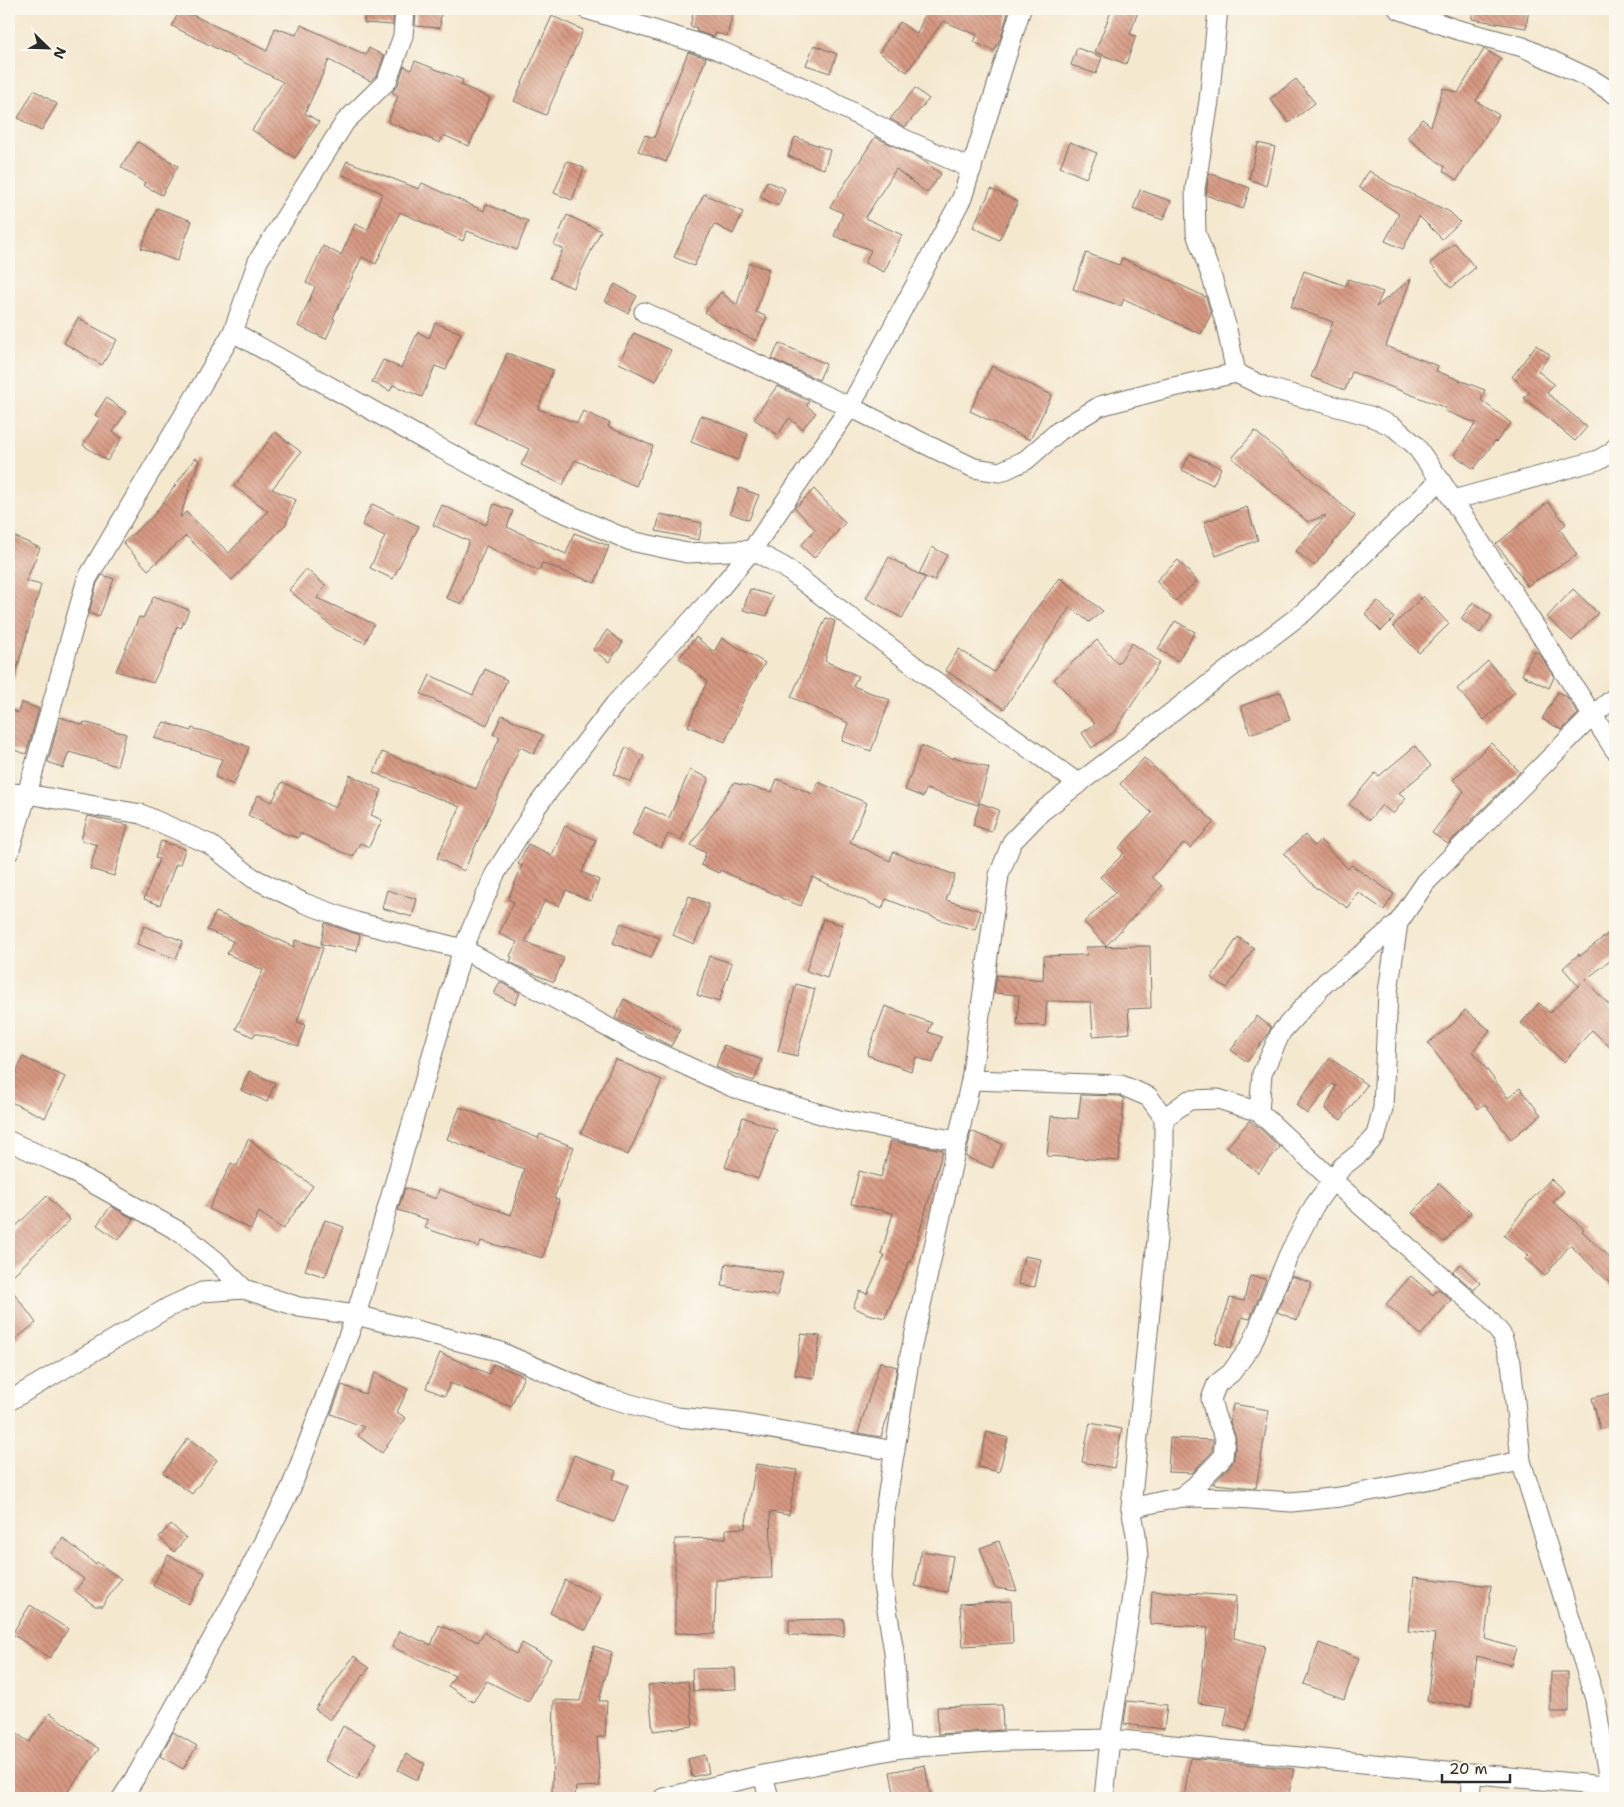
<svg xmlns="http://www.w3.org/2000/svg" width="1624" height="1807" viewBox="0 0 1624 1807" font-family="'Shantell Sans',sans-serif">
	<defs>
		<pattern id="building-back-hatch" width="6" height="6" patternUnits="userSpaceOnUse" patternTransform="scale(1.25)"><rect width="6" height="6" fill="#d79982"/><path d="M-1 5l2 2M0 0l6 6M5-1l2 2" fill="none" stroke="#af7d6b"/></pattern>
	</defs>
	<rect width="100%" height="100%" fill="#fbf7ec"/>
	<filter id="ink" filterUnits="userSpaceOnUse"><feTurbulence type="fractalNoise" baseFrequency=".02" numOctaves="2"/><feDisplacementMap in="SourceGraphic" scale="10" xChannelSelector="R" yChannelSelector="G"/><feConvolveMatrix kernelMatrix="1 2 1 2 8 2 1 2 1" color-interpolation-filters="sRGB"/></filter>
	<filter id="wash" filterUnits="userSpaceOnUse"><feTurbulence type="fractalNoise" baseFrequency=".0096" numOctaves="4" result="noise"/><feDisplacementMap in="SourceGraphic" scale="20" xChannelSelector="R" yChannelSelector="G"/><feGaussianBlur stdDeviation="1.12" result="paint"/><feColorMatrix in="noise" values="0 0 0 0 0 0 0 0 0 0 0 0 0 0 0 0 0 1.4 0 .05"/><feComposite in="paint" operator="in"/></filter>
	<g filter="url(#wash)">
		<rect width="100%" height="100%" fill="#f4e8cf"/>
		<g id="blocks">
			<!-- building -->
			<g fill="url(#building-back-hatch)">
				<polygon points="180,9 267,51 275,28 296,35 301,25 366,55 369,48 384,56 377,75 370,81 329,60 305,113 319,122 295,158 252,130 283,82 172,26"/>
				<polygon points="365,9 394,9 393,25 364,23"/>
				<polygon points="416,9 441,9 440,28 415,26"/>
				<polygon points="694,9 734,9 727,36 716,33 714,37 696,31 697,28 690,26"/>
				<polygon points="914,9 1009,9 1001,37 994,51 974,42 977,35 943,21 907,72 879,52 900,22 917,34 925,14"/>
				<polygon points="1112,9 1139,9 1130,34 1136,36 1126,64 1095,52"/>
				<polygon points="1472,9 1529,9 1526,28 1472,19"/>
				<polygon points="552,16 583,30 546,115 514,101"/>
				<polygon points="814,45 837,54 830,73 806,65"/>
				<polygon points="1077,48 1102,57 1096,74 1071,65"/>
				<polygon points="1484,49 1501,59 1476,101 1499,115 1457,180 1443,171 1445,167 1407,138 1422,119 1431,126 1443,88 1458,93"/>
				<polygon points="688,52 706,58 666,162 638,151 645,135 654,138"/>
				<polygon points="415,61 463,80 461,85 490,98 469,146 443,135 440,143 388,122 398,96 392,92 398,85 404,66 411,70"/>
				<polygon points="1296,79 1315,103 1289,123 1270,99"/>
				<polygon points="915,88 929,99 905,127 890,119"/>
				<polygon points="34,90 57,104 41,131 18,118"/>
				<polygon points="795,137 830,150 824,169 788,156"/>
				<polygon points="875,137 921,159 941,174 927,193 896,169 865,218 902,235 884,272 865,263 871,250 834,236 843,213 830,207"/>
				<polygon points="138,142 178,166 162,195 143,185 145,183 121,167"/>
				<polygon points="1070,142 1097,153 1086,178 1060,167"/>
				<polygon points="1258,143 1275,147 1266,186 1249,179"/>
				<polygon points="347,161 419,189 422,183 484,211 486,204 528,221 517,250 467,231 463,241 400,212 376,264 362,257 333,318 335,319 326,339 298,326 315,287 306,283 323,246 341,255 355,224 368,230 382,193 341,174"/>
				<polygon points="567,161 584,168 572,200 554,193"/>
				<polygon points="1369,171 1390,184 1450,212 1460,222 1442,239 1419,216 1403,249 1385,241 1399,214 1359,187"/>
				<polygon points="1209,173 1250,188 1243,209 1206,195"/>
				<polygon points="767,181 785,189 778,206 760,197"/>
				<polygon points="991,189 1018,202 999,240 973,227"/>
				<polygon points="1140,190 1171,201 1163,220 1133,209"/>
				<polygon points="704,194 743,212 733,234 714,224 694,266 674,257"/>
				<polygon points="157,208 192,221 177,261 141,248"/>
				<polygon points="567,215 601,231 573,288 550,278 563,249 554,245"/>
				<polygon points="1455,243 1475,268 1451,288 1430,263"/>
				<polygon points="1086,253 1119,265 1122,258 1206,297 1211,314 1201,334 1124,299 1121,306 1073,289"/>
				<polygon points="749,263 769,269 756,312 767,317 756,341 716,321 705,312 721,292 737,305"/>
				<polygon points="1304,271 1346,286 1348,279 1383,292 1376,307 1411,279 1386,346 1438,366 1436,371 1485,390 1481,400 1511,423 1496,442 1495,441 1474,469 1454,455 1476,423 1445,411 1446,408 1352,372 1345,390 1311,377 1333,322 1291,307"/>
				<polygon points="615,284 637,296 628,313 605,301"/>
				<polygon points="78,318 117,340 102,365 64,343"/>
				<polygon points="435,323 461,333 446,370 435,366 422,397 393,385 390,391 372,382 383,360 401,368 418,332 429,338"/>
				<polygon points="634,333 671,350 656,381 619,363"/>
				<polygon points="779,343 826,364 819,380 772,359"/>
				<polygon points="1536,345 1550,355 1538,371 1554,384 1547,393 1587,427 1575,441 1524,398 1530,391 1512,377"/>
				<polygon points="507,353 553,370 538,409 577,423 583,411 610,423 608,427 653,446 636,486 575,460 563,485 521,465 529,449 475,423 495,383"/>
				<polygon points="992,366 1052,395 1030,440 970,411"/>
				<polygon points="777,386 809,401 807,406 816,413 802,429 789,418 778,435 754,419"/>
				<polygon points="106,398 126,412 113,432 122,438 107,461 83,445 100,418 95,415"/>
				<polygon points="701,415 748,434 738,460 691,442"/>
				<polygon points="1255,431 1355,516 1314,566 1296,551 1326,515 1308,522 1232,458"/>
				<polygon points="275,432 301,452 272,489 296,500 286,524 232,580 186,536 148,570 123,543 154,515 195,458 199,460 180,517 181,517 186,512 229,553 268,511 234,486"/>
				<polygon points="1190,454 1221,468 1213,485 1182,470"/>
				<polygon points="739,488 759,495 749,520 730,513"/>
				<polygon points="814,489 845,523 814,558 801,546 815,529 795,508"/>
				<polygon points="1548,502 1566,524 1560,529 1577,555 1527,586 1516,569 1496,544"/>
				<polygon points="372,504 419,526 393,579 370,568 385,536 362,525"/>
				<polygon points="494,504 513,511 507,527 566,554 574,533 609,546 595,583 542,563 539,571 486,546 462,604 446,598 469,541 433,525 442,505 486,525"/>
				<polygon points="1247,507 1258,540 1216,556 1204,522"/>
				<polygon points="660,514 702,523 699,540 656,531"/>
				<polygon points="9,534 40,548 26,581 41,585 14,679 9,678"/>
				<polygon points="932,547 947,555 934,581 919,574"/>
				<polygon points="889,557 925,578 902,618 866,598"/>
				<polygon points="1178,560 1197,581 1175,601 1156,581"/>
				<polygon points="306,569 326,586 317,598 374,624 365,643 335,629 289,590"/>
				<polygon points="102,575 114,579 99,617 89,613 97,583"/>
				<polygon points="1060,578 1103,611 1089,622 1070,607 1004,709 945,670 959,649 994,672 1032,614"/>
				<polygon points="750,589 773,596 767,616 743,610"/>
				<polygon points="1573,589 1598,613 1572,641 1547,617"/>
				<polygon points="154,596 189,610 181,628 177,626 169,650 153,683 116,671 139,617 143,618"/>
				<polygon points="1423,596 1449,624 1419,653 1393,626"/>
				<polygon points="1378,601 1394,618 1381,631 1365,614"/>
				<polygon points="1473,602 1492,616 1480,633 1461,619"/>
				<polygon points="826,618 835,621 825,661 858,676 853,686 890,700 871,751 842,741 848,723 791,697"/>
				<polygon points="1175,621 1195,632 1178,661 1158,649"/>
				<polygon points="607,630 623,643 609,662 593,650"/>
				<polygon points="696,637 714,652 722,638 765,663 744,699 725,742 688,726 707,681 679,658"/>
				<polygon points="1097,640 1118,664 1132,643 1160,662 1114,732 1092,748 1082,733 1095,724 1054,679"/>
				<polygon points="1534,651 1540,654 1554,677 1549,688 1522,675"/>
				<polygon points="1488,661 1515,692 1484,720 1457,689"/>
				<polygon points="485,669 507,680 487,725 421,694 430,675 473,695"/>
				<polygon points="1281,692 1290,720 1250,734 1241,706"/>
				<polygon points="1558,692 1567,697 1578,714 1562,730 1542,719"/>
				<polygon points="21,702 39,709 26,754 9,748 9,709 18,713"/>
				<polygon points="502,715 543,735 534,754 520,747 464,871 437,858 460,807 374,773 382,752 476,789 500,737 493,734"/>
				<polygon points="60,717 83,725 84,722 126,734 117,766 69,752 63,768 48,762"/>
				<polygon points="164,722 191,731 192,728 224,737 249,747 234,785 215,777 222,759 154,738"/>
				<polygon points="1491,743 1520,772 1448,844 1432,833 1464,791 1453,780"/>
				<polygon points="921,746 954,759 954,757 989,768 978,805 926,789 923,797 905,790"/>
				<polygon points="1415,746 1431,766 1399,793 1406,798 1393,814 1382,805 1369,820 1349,804 1375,773 1379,776"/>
				<polygon points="626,747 644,756 631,782 614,774"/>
				<polygon points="1144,758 1214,822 1190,848 1184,843 1152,877 1162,886 1106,946 1084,922 1116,892 1100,877 1124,853 1119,848 1152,813 1120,784"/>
				<polygon points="690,770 709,778 681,840 668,834 661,848 632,835 645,807 669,818"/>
				<polygon points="350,775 382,790 371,815 382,820 369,847 360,843 353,857 300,833 298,838 286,834 248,815 258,795 272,802 282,782 335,808"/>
				<polygon points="777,779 813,794 818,782 867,803 850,842 890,861 893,852 955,875 946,900 981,911 975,930 941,920 886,899 882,909 812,877 801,906 781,898 781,897 720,870 719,873 701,865 706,853 691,845 734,783 772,792"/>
				<polygon points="980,803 999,810 991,832 973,825"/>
				<polygon points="88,816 128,825 114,876 90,869 97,845 81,840"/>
				<polygon points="565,826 596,840 582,872 599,880 591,901 566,890 559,906 545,900 525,942 564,958 554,982 532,973 510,962 512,957 510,956 517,942 499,934 514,902 508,899 522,866 518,864 528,844 552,855"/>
				<polygon points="1305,835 1314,846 1320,840 1348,869 1351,865 1394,894 1384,910 1358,892 1348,908 1318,888 1317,889 1284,854"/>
				<polygon points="161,841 185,849 180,865 176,864 160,905 144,899 159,859 155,858"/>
				<polygon points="387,890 417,899 412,917 382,908"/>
				<polygon points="689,896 708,904 708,911 694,944 673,935"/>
				<polygon points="216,912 294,947 295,940 323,948 297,1022 305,1024 299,1046 255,1033 253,1037 236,1029 263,970 227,954 233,941 207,930"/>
				<polygon points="823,919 843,925 827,978 806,971"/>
				<polygon points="325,923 360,935 357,951 321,944"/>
				<polygon points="621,923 660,938 651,958 613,943"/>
				<polygon points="144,926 183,941 176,959 137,944"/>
				<polygon points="1615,928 1615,957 1585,980 1615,1011 1615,1052 1592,1030 1564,1062 1521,1023 1539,1003 1550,1013 1581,983 1578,986 1563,968 1579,954 1580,956"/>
				<polygon points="1238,937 1254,948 1227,988 1211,978"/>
				<polygon points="1150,946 1151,1008 1128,1009 1130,1033 1093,1036 1091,1002 1047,1001 1045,1026 1017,1025 1019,995 994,993 997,975 1043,980 1044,956 1087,955 1086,947"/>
				<polygon points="709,956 732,963 719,1002 697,995"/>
				<polygon points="500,982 520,993 515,1004 494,994"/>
				<polygon points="796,984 815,989 797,1056 778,1051"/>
				<polygon points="624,999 680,1030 671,1046 615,1018"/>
				<polygon points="885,1006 932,1023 928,1032 942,1037 933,1063 916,1057 911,1071 867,1055"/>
				<polygon points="1465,1010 1490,1030 1473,1051 1508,1098 1520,1088 1541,1115 1511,1139 1484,1104 1478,1109 1428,1043 1454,1023"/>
				<polygon points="1257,1016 1271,1027 1268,1034 1247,1062 1231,1050"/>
				<polygon points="724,1045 762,1060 754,1081 716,1067"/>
				<polygon points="23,1057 65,1077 45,1118 9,1101 9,1088"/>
				<polygon points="1330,1058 1367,1085 1341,1120 1325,1109 1336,1086 1332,1084 1307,1114 1296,1105"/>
				<polygon points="615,1059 662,1080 628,1155 581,1133"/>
				<polygon points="249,1071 275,1083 267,1102 241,1090"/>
				<polygon points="1081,1095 1119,1096 1124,1099 1119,1161 1047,1156 1051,1116 1078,1119"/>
				<polygon points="460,1107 538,1138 540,1134 574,1147 554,1198 559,1200 543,1258 481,1241 479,1247 425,1228 428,1220 398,1210 405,1188 436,1199 439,1189 511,1215 524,1169 447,1139"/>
				<polygon points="743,1117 777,1130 758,1179 725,1167"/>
				<polygon points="1249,1121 1257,1126 1280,1147 1258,1173 1227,1147"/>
				<polygon points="971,1131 1002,1144 992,1168 966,1157"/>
				<polygon points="248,1139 313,1186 283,1229 259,1212 251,1229 209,1209 231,1163 237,1166"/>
				<polygon points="891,1141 943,1150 911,1262 909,1262 885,1318 868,1314 853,1307 860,1291 867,1294 885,1255 881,1254 893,1213 851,1204 859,1171 881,1177"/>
				<polygon points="1551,1179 1564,1191 1553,1202 1584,1229 1582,1231 1615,1263 1615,1288 1570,1245 1545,1276 1525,1259 1529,1255 1504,1236 1529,1202"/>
				<polygon points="1439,1183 1471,1212 1444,1242 1412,1213"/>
				<polygon points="47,1196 70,1220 9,1279 9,1233"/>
				<polygon points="111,1206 134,1219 118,1240 97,1225"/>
				<polygon points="325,1220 344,1227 325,1277 305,1270"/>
				<polygon points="1024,1256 1041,1259 1035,1287 1018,1284"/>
				<polygon points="726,1263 783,1273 777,1296 722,1286"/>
				<polygon points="1460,1264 1480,1283 1474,1290 1453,1272"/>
				<polygon points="1250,1276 1266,1279 1250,1319 1242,1317 1231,1348 1215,1343 1230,1298 1244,1301"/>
				<polygon points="1292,1276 1312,1283 1297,1320 1277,1312"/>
				<polygon points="1411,1276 1433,1295 1438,1289 1451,1300 1421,1335 1386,1304"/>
				<polygon points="9,1286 36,1323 9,1344"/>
				<polygon points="801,1334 820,1336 814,1378 795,1375"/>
				<polygon points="440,1353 489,1374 493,1364 524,1376 511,1407 450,1383 445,1396 426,1388"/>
				<polygon points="880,1362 897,1367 890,1410 881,1437 858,1433"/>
				<polygon points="375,1373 408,1389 397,1412 406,1418 382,1453 358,1436 364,1427 331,1414 342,1385 365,1394"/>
				<polygon points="1615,1392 1615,1425 1600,1429 1592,1398"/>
				<polygon points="1233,1404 1269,1410 1256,1488 1213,1484 1231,1465 1234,1458 1236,1439 1230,1422"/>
				<polygon points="1090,1423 1122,1429 1114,1468 1082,1462"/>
				<polygon points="987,1432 1008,1438 999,1472 978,1467"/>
				<polygon points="188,1438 217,1460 192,1494 163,1473"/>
				<polygon points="1170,1438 1213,1440 1212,1452 1192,1473 1168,1472"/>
				<polygon points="574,1455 616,1471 613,1479 628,1485 614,1522 557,1500"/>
				<polygon points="756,1464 797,1470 789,1515 770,1512 772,1578 716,1580 715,1634 675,1633 675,1539 726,1538 726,1529 745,1528"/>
				<polygon points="171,1524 186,1538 174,1552 159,1537"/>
				<polygon points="63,1538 95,1564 97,1562 121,1579 102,1606 95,1606 75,1591 84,1579 51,1554"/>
				<polygon points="999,1541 1017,1591 995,1588 980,1548"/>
				<polygon points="921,1551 953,1556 947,1592 915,1586"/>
				<polygon points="168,1555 205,1573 189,1604 153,1586"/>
				<polygon points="1414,1577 1491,1586 1485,1639 1516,1648 1511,1665 1477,1656 1471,1706 1427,1701 1435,1634 1408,1631"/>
				<polygon points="565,1580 601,1597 586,1630 550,1613"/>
				<polygon points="1152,1591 1236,1596 1234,1638 1265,1646 1246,1731 1224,1725 1228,1707 1198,1703 1208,1627 1150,1624"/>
				<polygon points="1011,1601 1013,1643 963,1646 960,1604"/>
				<polygon points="30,1605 68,1629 50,1658 12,1634"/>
				<polygon points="844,1619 844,1636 789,1635 789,1620"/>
				<polygon points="439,1625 478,1642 484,1632 516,1654 522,1643 551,1659 528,1702 487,1681 473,1702 448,1686 455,1676 392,1647 399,1631 431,1645"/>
				<polygon points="1319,1643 1359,1658 1344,1699 1304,1684"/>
				<polygon points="594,1646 612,1652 599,1701 607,1701 605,1737 597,1737 600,1786 576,1787 575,1798 552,1798 554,1700 580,1701"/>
				<polygon points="354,1656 369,1668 330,1720 315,1709"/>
				<polygon points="735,1668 736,1689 693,1691 692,1669"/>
				<polygon points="1551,1672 1568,1672 1568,1712 1550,1712"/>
				<polygon points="688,1681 693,1726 653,1731 648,1685"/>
				<polygon points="1127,1701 1167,1705 1164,1729 1124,1724"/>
				<polygon points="1002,1705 1003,1730 938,1734 937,1707"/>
				<polygon points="50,1713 99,1749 63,1798 9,1798 9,1728 29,1742"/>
				<polygon points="343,1726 376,1744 357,1779 325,1761"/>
				<polygon points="173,1732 197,1746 183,1769 160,1756"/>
				<polygon points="406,1754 425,1764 417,1780 398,1770"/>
				<polygon points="705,1755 709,1773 692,1777 688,1759"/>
				<polygon points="1190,1758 1294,1769 1288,1798 1184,1798"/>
				<polygon points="925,1765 931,1798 895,1798 890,1772"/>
			</g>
		</g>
	</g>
	<g filter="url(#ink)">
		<use href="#blocks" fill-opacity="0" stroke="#716d64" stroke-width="1"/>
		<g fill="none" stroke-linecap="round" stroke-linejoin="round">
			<defs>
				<g id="minor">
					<polyline points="586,9 716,49 815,93 904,139 972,169"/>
					<polyline points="1218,9 1209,101 1195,189 1196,233 1212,278 1226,325 1236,373"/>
					<polyline points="1398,9 1455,29 1523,47 1591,79 1615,94"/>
					<polyline points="644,312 850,407 974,468 1000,472 1026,460 1059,431 1100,406 1156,391 1236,373 1265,387 1370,416 1394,427 1415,445 1440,480 1615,750"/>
					<polyline points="233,332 423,439 549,506 631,541 687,553 752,550 784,567 932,679 1079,784"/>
					<polyline points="1453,500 1598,460 1612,452 1615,448"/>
					<polyline points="9,793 27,794 141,814 209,844 253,878 304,903 356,922 463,949 635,1042 732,1087 840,1120 958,1141"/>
					<polyline points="9,852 27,794 87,579 233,332 258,261 345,122 387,81 403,36 405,9"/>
					<polyline points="971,1080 1121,1085 1149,1097 1164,1118 1164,1167 1131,1508 1136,1534 1138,1557 1110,1739 1104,1798"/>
					<polyline points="1259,1112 1262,1074 1281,1032 1326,982 1365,952 1398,923 1426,882 1592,716 1615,697"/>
					<polyline points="1164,1118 1189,1100 1218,1099 1259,1112 1332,1180 1484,1314 1501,1334 1511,1362 1521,1461 1595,1699 1610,1787"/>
					<polyline points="9,1141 57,1163 180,1232 216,1261 244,1289"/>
					<polyline points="9,1401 169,1307 202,1292 244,1289 299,1307 356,1315 498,1351 602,1396 677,1417 738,1423 895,1451"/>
					<polyline points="1181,1497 1195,1486 1223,1457 1225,1438 1215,1415 1211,1399 1217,1384 1231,1373 1251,1346 1289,1254 1314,1206 1342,1167 1361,1152 1376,1135 1383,1108 1388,992 1398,923"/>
					<polyline points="1131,1508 1181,1497 1236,1498 1291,1502 1340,1497 1521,1461"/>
					<polyline points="901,1748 894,1652 882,1579 885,1511 910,1355 971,1080 999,875 1012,842 1041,812 1304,612 1440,480"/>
					<polyline points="763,1775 769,1798"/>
					<polyline points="122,1798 138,1773 235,1598 291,1488 356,1315 463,949 495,874 537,806 615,704 712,598 752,550 850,407 962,198 1021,9"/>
					<polyline points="663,1798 763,1775 901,1748 1005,1741 1110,1739 1615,1787"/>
					<polyline points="1470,1798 1472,1773"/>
				</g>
			</defs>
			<!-- minor casing -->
			<use href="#minor" stroke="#716d64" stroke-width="21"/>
			<!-- minor -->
			<use href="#minor" stroke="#fff" stroke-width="19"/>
		</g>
	</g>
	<!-- margin -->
	<rect width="1624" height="1807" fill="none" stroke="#fbf7ec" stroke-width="30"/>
	<!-- north arrow -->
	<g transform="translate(48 48) rotate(113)" stroke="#fbf7ec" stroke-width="4" paint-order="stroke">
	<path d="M0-4L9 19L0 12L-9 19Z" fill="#2b2b2b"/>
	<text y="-8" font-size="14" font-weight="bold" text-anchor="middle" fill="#2b2b2b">N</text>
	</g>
	<!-- scale -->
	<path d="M1442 1774v8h68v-8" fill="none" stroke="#2b2b2b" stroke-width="2.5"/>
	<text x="1449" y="1774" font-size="15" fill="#2b2b2b" stroke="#fbf7ec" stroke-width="4" paint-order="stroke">20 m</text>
</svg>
